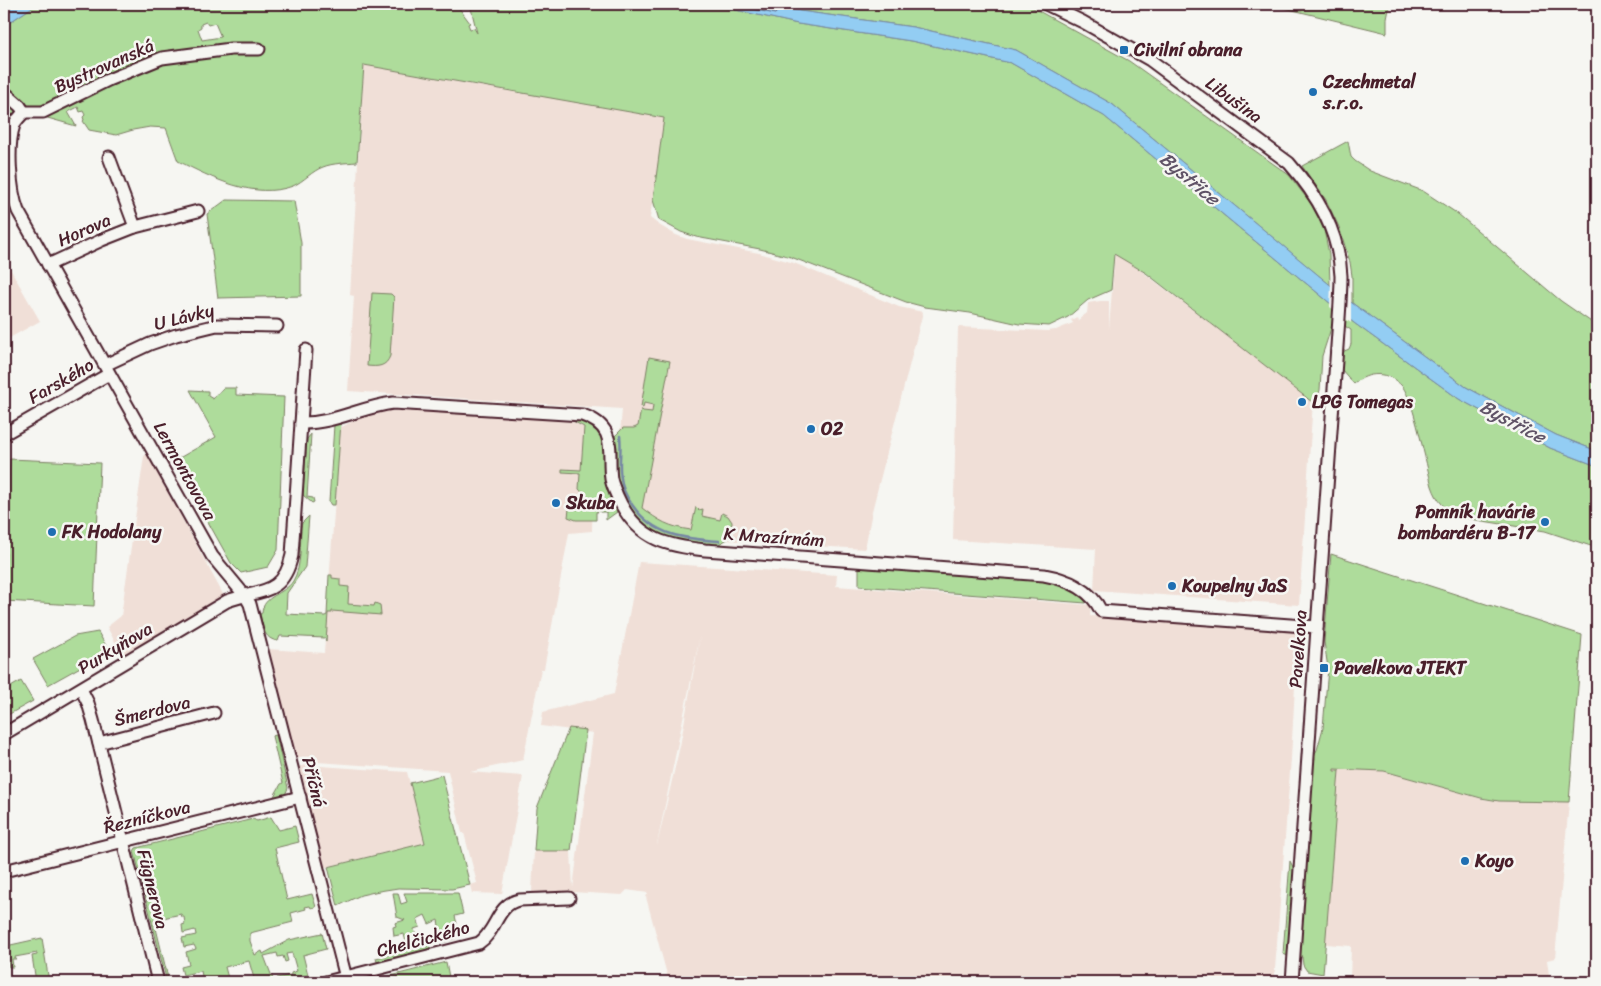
<svg xmlns="http://www.w3.org/2000/svg" width="1601" height="986" viewBox="0 0 1601 986" font-family="Sriracha,sans-serif">
	<rect width="100%" height="100%" fill="#f6f6f2"/>
	<filter id="ink" filterUnits="userSpaceOnUse"><feTurbulence type="fractalNoise" baseFrequency=".02" numOctaves="2"/><feDisplacementMap in="SourceGraphic" scale="10" xChannelSelector="R" yChannelSelector="G"/><feConvolveMatrix kernelMatrix="1 2 1 2 8 2 1 2 1" color-interpolation-filters="sRGB"/></filter>
	<g filter="url(#ink)">
		<!-- built -->
		<g fill="#f0dfd7" fill-rule="evenodd">
			<polygon points="364,65 665,118 650,218 659,225 676,235 687,239 759,253 794,263 899,307 923,312 872,511 865,549 748,542 676,535 634,503 622,434 620,434 622,409 348,391 354,296 350,295"/>
			<polygon points="1115,251 1313,401 1299,605 1094,590 1096,549 953,540 958,327 1047,331 1056,330 1073,323 1071,320 1077,317 1078,320 1087,313 1088,303 1100,301 1109,301 1109,328"/>
			<polygon points="4,258 40,321 4,341"/>
			<polygon points="413,410 569,420 591,431 593,493 592,531 569,533 544,669 541,669 523,760 470,772 523,776 502,894 472,893 470,885 477,883 464,833 462,833 448,771 317,762 317,758 305,757 295,759 268,649 324,653 340,428 362,416 389,411"/>
			<polygon points="147,454 224,596 122,655 107,627 121,616 144,456"/>
			<path d="M639,562L837,575L836,586L1091,605L1090,616L1298,631L1291,759L1274,982H669L646,897L648,893L627,890L622,895L572,892H532L534,851H571L573,888L593,733L541,726L543,712L614,694ZM700,636L680,746L657,845V844Z"/>
			<polygon points="306,765 407,772 425,843 318,869 297,767"/>
			<polygon points="1313,768 1384,771 1483,799 1498,801 1505,782 1569,802 1555,958 1547,960 1550,982 1350,982 1351,946 1301,942"/>
		</g>
		<!-- green -->
		<g fill="#aedc9b" stroke="#7c7e63" fill-rule="evenodd">
			<path d="M37,4H456L470,23L468,24L470,29L474,28L477,33L470,4H709L798,24L911,41L1011,63L1104,116L1354,323L1459,399L1550,448L1597,466V548L1545,531L1458,517C1445,509 1437,501 1432,486C1426,465 1414,400 1402,386C1388,371 1368,371 1354,384L1341,369L1342,352L1349,349L1351,344V330L1334,319L1322,356L1320,390L1317,400L1312,402L1146,273L1114,254L1111,290L1088,300L1068,317L1049,326L1019,324L970,313L925,307L906,302L791,257L760,249L696,237L681,232L659,220L653,200L664,118L364,65L357,162C346,163 333,163 323,167C312,171 304,181 293,186C254,200 212,178 178,161L166,128L150,127L133,130L116,135L89,130L83,121L84,120L83,117L85,115L83,111L80,112L78,107L68,112L76,126L44,117L161,54L31,111L4,120V26ZM206,22L208,25L215,23L221,37L202,40L198,29L201,27V24Z"/>
			<polygon points="770,4 1026,4 1129,61 1289,175 1312,205 1324,230 1329,254 1330,285 1112,104 1016,50 913,27 800,11"/>
			<polygon points="1268,4 1390,4 1387,19 1387,33"/>
			<polygon points="1348,141 1351,157 1355,161 1370,171 1423,191 1458,214 1561,301 1597,326 1597,451 1556,435 1466,387 1352,303 1352,276 1350,262 1339,227 1326,200 1302,166"/>
			<polygon points="226,200 294,201 301,243 301,296 218,298 207,214"/>
			<path d="M372,293L391,294L394,297L390,356C386,367 378,367 367,366Z"/>
			<path d="M649,357L670,361L642,508C659,521 669,527 691,530L696,507L699,510L703,509L702,516L720,520L722,513L728,516L732,522L731,534L728,539L717,545L676,542L647,529L629,509L619,489L617,479V448L615,436L623,428H634L638,426L641,409L643,411L652,412L653,405L644,403L643,408L641,407Z"/>
			<polygon points="223,388 236,388 236,395 284,397 278,550 268,567 241,573 231,563 174,461 216,437 190,390 208,391 208,396 213,399"/>
			<path d="M569,419C588,419 605,433 605,453C605,461 604,468 605,476C606,485 608,494 612,503L591,502L579,489L580,473L562,472V469L581,470L584,427Z"/>
			<polygon points="341,422 335,505 331,505 329,502 334,425"/>
			<polygon points="311,434 307,497 313,498 314,502 312,503 303,495 307,439"/>
			<polygon points="10,459 100,463 94,606 4,601"/>
			<polygon points="590,504 594,504 598,512 596,512 596,520 576,520 568,517 569,509 578,509"/>
			<polygon points="596,504 612,504 617,512 606,520 606,512 600,512"/>
			<path d="M309,516L305,567L287,593L286,614L325,616L327,615L329,575H332V578L340,579V586L349,587L348,604L374,606L375,603L380,605L381,615L332,611V613H328L326,642L325,638L280,636L278,641C263,639 263,626 260,614L262,613C263,595 284,595 293,581C302,566 300,544 301,527L302,523Z"/>
			<polygon points="1331,554 1582,635 1569,802 1499,801 1481,798 1384,771 1334,769 1334,771 1339,771 1323,974 1307,971 1303,965 1302,957 1299,956 1313,762 1315,758 1312,758 1317,750 1323,728 1328,668 1324,642"/>
			<path d="M859,568L1046,580C1060,584 1081,589 1086,603L859,586Z"/>
			<polygon points="98,632 109,651 48,685 33,659 75,636"/>
			<polygon points="21,681 33,701 4,717 4,691"/>
			<polygon points="569,728 586,730 571,851 534,851 537,808"/>
			<polygon points="276,735 288,788 284,797 273,798 281,784 283,783 272,736"/>
			<polygon points="442,775 470,885 452,889 398,888 379,891 361,895 338,906 328,867 425,843 410,783"/>
			<polygon points="271,817 279,830 295,826 299,842 275,848 287,900 312,894 316,907 311,908 310,906 305,907 306,909 291,913 293,922 250,933 250,941 255,955 262,951 263,954 289,940 322,933 326,949 303,955 308,975 280,982 277,978 291,975 291,973 297,971 292,953 286,954 288,961 285,962 283,956 278,957 277,953 264,956 274,982 255,982 249,961 225,967 229,982 192,982 191,979 202,976 201,971 183,975 181,967 189,965 186,952 196,949 194,945 184,947 182,938 196,935 195,930 183,933 182,925 185,924 184,917 182,917 181,914 154,920 169,982 167,982 134,851 136,848 253,819 257,821"/>
			<polygon points="1290,861 1294,869 1288,956 1283,954"/>
			<polygon points="393,893 398,893 401,904 407,902 404,893 458,893 463,914 455,916 457,924 453,925 456,938 443,942 442,938 444,935 442,931 440,931 438,920 429,924 425,915 417,919 420,927 414,929 419,948 430,945 431,949 377,962 376,958 406,951 405,947 407,946 404,934 394,936 393,927 396,926 395,923 405,920 397,917"/>
			<polygon points="42,938 49,982 36,982 32,956 37,955 37,953 15,957 16,959 12,959 13,967 9,967 6,946"/>
			<polygon points="446,962 450,982 380,982 379,979"/>
		</g>
		<!-- water -->
		<g fill="#93cdf3" stroke="#7687a3">
			<polygon points="4,4 37,4 4,26"/>
			<polygon points="709,4 770,4 800,11 913,27 1016,50 1112,104 1352,303 1466,387 1556,435 1597,451 1597,466 1550,448 1459,399 1354,323 1104,116 1011,63 911,41 798,24"/>
		</g>
		<!-- pier -->
		<polygon fill="#f6f6f2" points="1331,282 1351,299 1351,323 1330,307"/>
		<g fill="none" stroke-linecap="round" stroke-linejoin="round">
			<!-- shore -->
			<polyline stroke="#67657b" stroke-width="1" points="731,4 775,14 778,11 775,4"/>
			<!-- stream -->
			<path stroke="#7687a3" stroke-width="2.5" d="M620,436C622,450 618,464 621,478C622,489 627,498 633,506C654,536 685,539 719,541"/>
			<defs>
				<g id="minor">
					<path d="M1046,4L1083,22L1150,60L1289,163C1317,195 1339,231 1341,276C1341,290 1340,304 1339,318L1292,982"/>
					<polyline points="4,92 20,106 24,112"/>
					<path d="M24,112C20,117 16,120 14,125C7,146 10,191 18,211L212,556L246,597L250,604L346,978"/>
					<polyline points="24,112 43,112 108,80 162,58 231,49 259,49"/>
					<polyline points="109,157 135,227"/>
					<polyline points="48,265 102,240 135,227 198,211"/>
					<polyline points="105,365 150,344 176,335 217,325 277,326"/>
					<path d="M301,423C333,424 361,407 393,403L582,415C619,427 607,452 611,479C613,488 617,496 621,504C640,540 668,546 705,550L1044,575C1066,579 1091,589 1101,611L1317,627"/>
					<polyline points="4,434 109,374"/>
					<polyline points="81,689 88,703 93,720 158,982"/>
					<path d="M4,734L227,601C259,589 283,597 292,555L306,350"/>
					<polyline points="99,743 214,713"/>
					<polyline points="4,871 300,797"/>
					<path d="M326,982L479,943C497,931 496,905 519,900L569,898"/>
				</g>
			</defs>
			<!-- minor casing -->
			<use href="#minor" stroke="#4a1f2b" stroke-width="15"/>
			<!-- minor -->
			<use href="#minor" stroke="#f6f6f2" stroke-width="11"/>
		</g>
	</g>
	<!-- markers -->
	<g fill="#1f6fb2" stroke="#f6f6f2" stroke-width="2">
		<rect x="1119" y="45" width="10" height="10" rx="2.5"/>
		<circle cx="1313" cy="92" r="5"/>
		<circle cx="1302" cy="402" r="5"/>
		<circle cx="811" cy="429" r="5"/>
		<circle cx="556" cy="503" r="5"/>
		<circle cx="1545" cy="522" r="5"/>
		<circle cx="52" cy="532" r="5"/>
		<circle cx="1172" cy="586" r="5"/>
		<rect x="1319" y="663" width="10" height="10" rx="2.5"/>
		<circle cx="1465" cy="861" r="5"/>
	</g>
	<g text-anchor="middle" stroke-width="5" stroke-linejoin="round" paint-order="stroke">
		<!-- poi labels -->
		<g font-size="18" font-weight="bold" fill="#4a1f2b" stroke="#f6f6f2" text-anchor="start">
			<text x="1134" y="56">Civilní obrana</text>
			<text x="1323" y="88">Czechmetal<tspan x="1323" dy="21">s.r.o.</tspan></text>
			<text x="1312" y="408">LPG Tomegas</text>
			<text x="821" y="435">O2</text>
			<text x="566" y="509">Skuba</text>
			<text x="1535" y="518" text-anchor="end">Pomník havárie<tspan x="1535" dy="21">bombardéru B-17</tspan></text>
			<text x="62" y="538">FK Hodolany</text>
			<text x="1182" y="592">Koupelny JaS</text>
			<text x="1334" y="674">Pavelkova JTEKT</text>
			<text x="1475" y="867">Koyo</text>
		</g>
		<!-- street labels -->
		<g font-size="18" fill="#4a1f2b" stroke="#f6f6f2">
			<text transform="translate(104 66) rotate(-24)" y="6">Bystrovanská</text>
			<text transform="translate(1234 100) rotate(36)" y="6">Libušina</text>
			<text transform="translate(84 230) rotate(-24)" y="6">Horova</text>
			<text transform="translate(184 317) rotate(-14)" y="6">U Lávky</text>
			<text transform="translate(61 381) rotate(-30)" y="6">Farského</text>
			<text transform="translate(185 471) rotate(61)" y="6">Lermontovova</text>
			<text transform="translate(774 537) rotate(4)" y="6">K Mrazírnám</text>
			<text transform="translate(115 648) rotate(-31)" y="6">Purkyňova</text>
			<text transform="translate(1298 649) rotate(-86)" y="6">Pavelkova</text>
			<text transform="translate(152 711) rotate(-14)" y="6">Šmerdova</text>
			<text transform="translate(314 782) rotate(76)" y="6">Příčná</text>
			<text transform="translate(147 817) rotate(-14)" y="6">Řezníčkova</text>
			<text transform="translate(153 889) rotate(76)" y="6">Fügnerova</text>
			<text transform="translate(423 939) rotate(-15)" y="6">Chelčického</text>
		</g>
		<!-- water labels -->
		<g font-size="19" font-style="italic" fill="#605367" stroke="#f6f6f2">
			<text transform="translate(1190 178) rotate(40)" y="7">Bystřice</text>
			<text transform="translate(1513 421) rotate(28)" y="7">Bystřice</text>
		</g>
	</g>
	<!-- margin -->
	<rect width="1601" height="986" fill="none" stroke="#f6f6f2" stroke-width="20"/>
	<rect x="10" y="10" width="1581" height="966" fill="none" stroke="#4a1f2b" stroke-width="2" filter="url(#ink)"/>
</svg>
